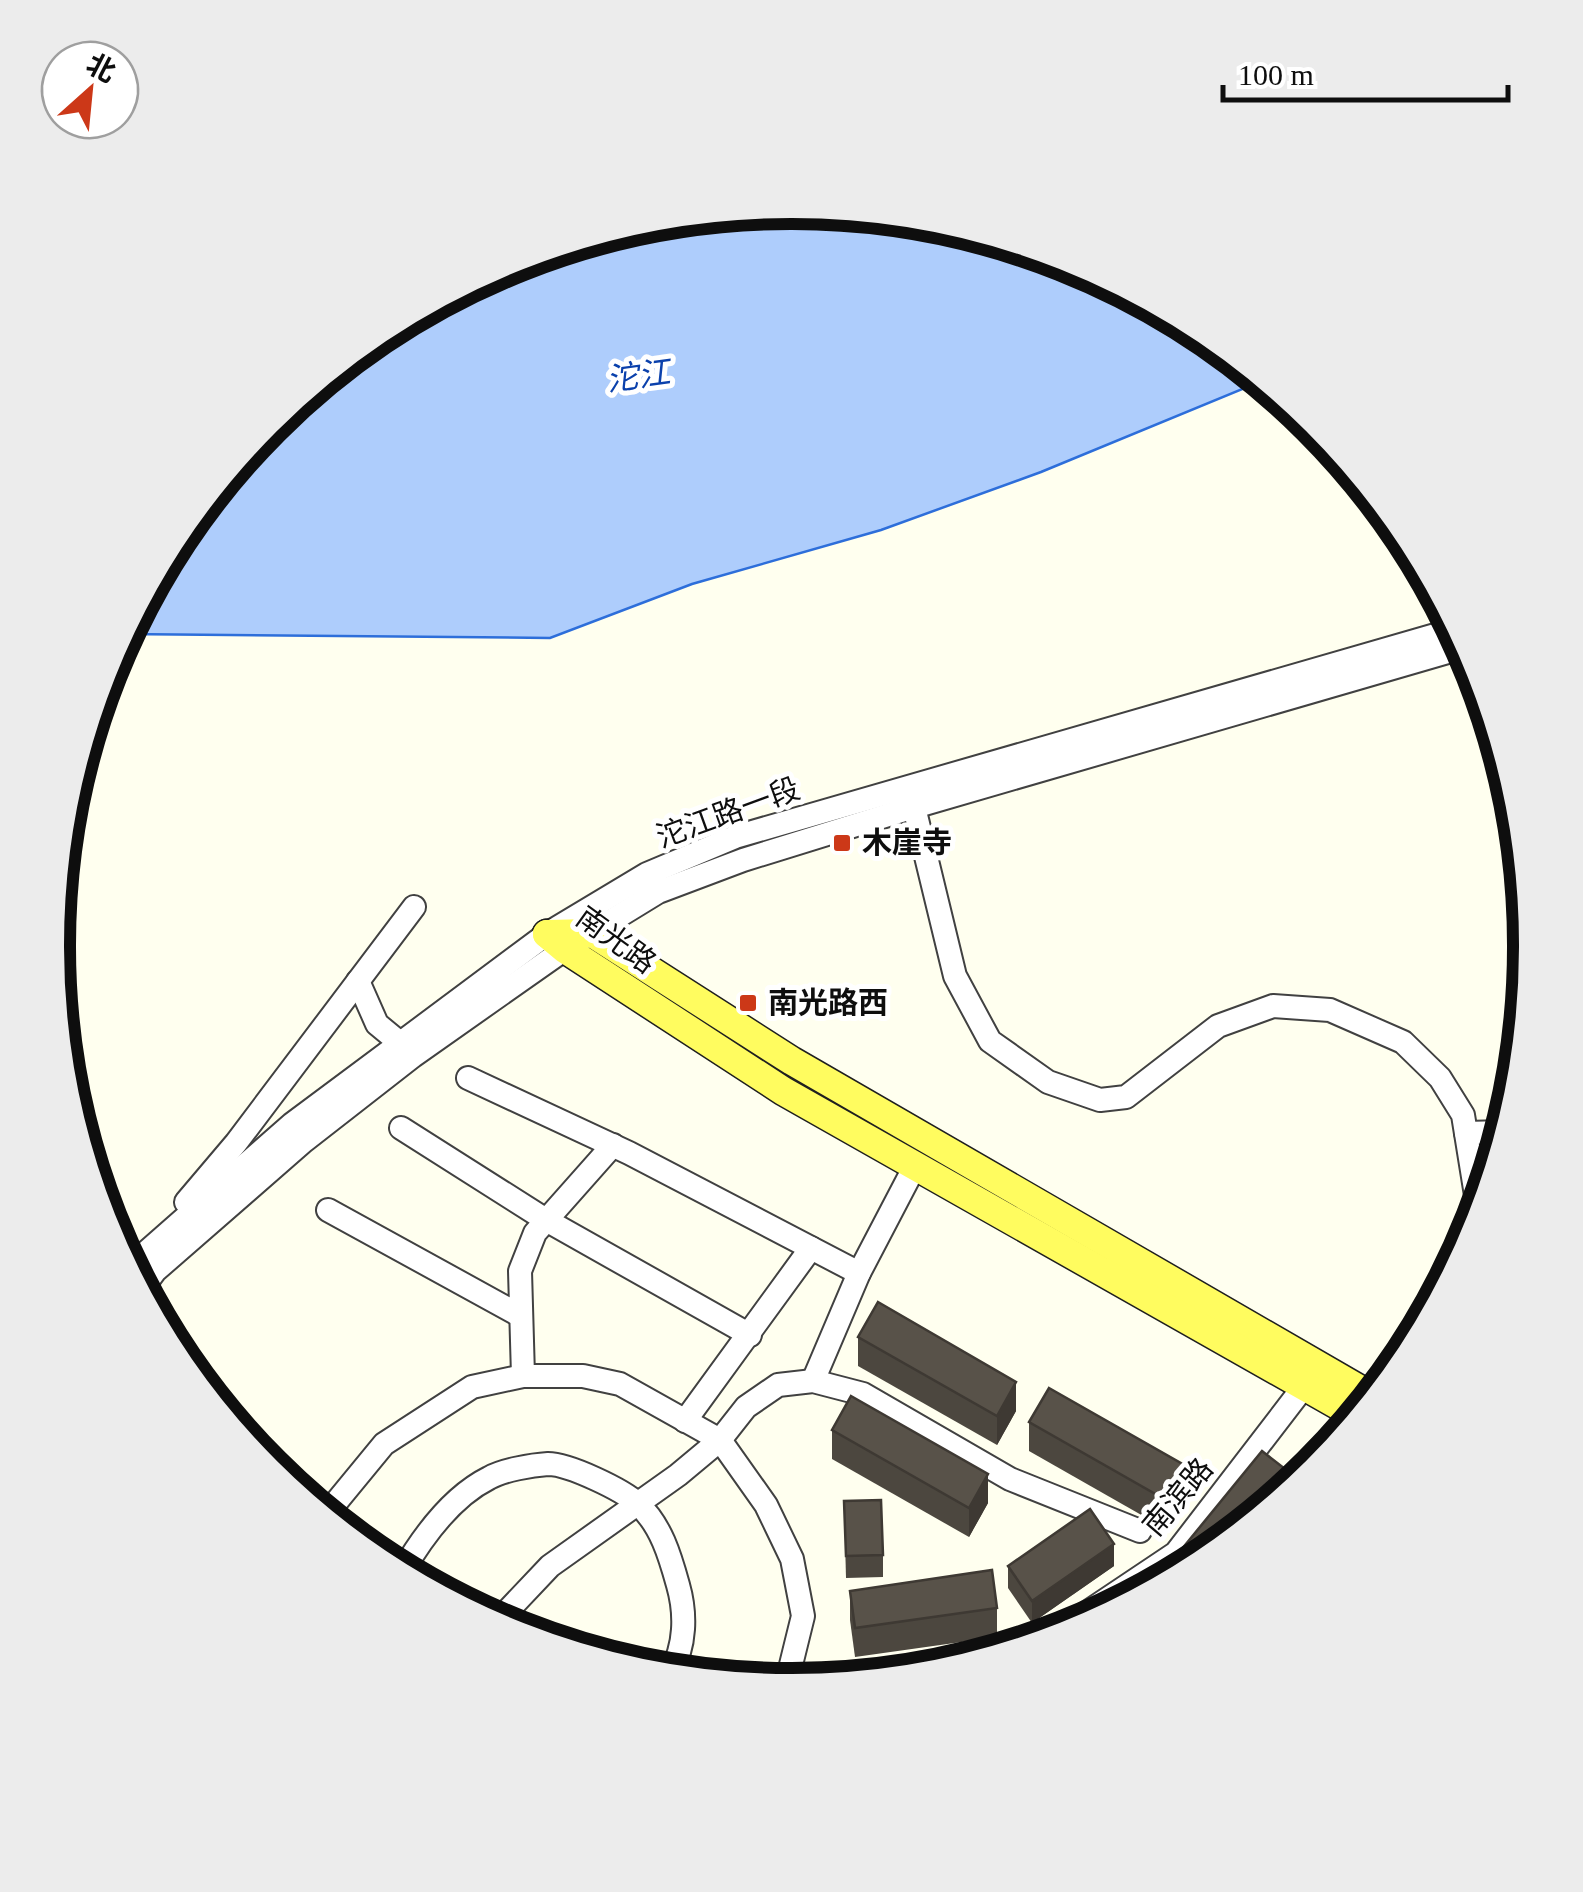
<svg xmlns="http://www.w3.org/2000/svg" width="1583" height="1892" viewBox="0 0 1583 1892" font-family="'Times New Roman','Noto Sans SC',serif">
	<rect width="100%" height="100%" fill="#ffffef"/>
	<!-- water -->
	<polygon fill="#aecdfc" stroke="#2d6eda" stroke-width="2.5" points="792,207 936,221 1075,263 1203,332 1262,381 1041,472 881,530 692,584 550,638 124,634 177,535 269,423 381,331 509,263 648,221"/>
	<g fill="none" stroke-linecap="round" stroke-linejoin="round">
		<defs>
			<g id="minor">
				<polyline points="913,792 914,807 955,976 990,1041 1048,1082 1100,1100 1126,1097 1218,1026 1273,1006 1330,1010 1403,1042 1440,1078 1463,1115 1479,1214"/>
				<polyline points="358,981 377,1024 400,1043"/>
				<polyline points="468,1078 629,1153 859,1273"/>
				<polyline points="401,1128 546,1220 750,1335"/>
				<polyline points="1466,1133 1504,1132"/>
				<polyline points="186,1202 236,1143 414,907"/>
				<polyline points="328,1210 521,1316"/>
				<polyline points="131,1270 143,1255 292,1124 547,934 647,874 735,837 1456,629"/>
				<polyline points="141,1290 155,1271 304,1141 413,1056 565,949 658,892 743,860 914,807 1465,647"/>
				<polyline points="523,1376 520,1271 535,1233 613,1145"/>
				<polyline points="813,1381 859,1273 916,1164"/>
				<polyline points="685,1421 811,1248"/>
				<polyline points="329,1517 333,1506 384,1444 472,1387 523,1376 583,1376 620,1384 720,1440 766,1505 792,1559 803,1616 786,1685"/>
				<path d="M402,1572C423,1536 451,1497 489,1478C503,1470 532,1465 548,1464C569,1464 623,1490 638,1504C661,1525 670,1556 678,1585C686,1613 686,1646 670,1673"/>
				<polyline points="497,1622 550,1566 678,1475 720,1440 746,1407 778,1385 813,1381 863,1394 1010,1479 1140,1531"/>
				<polyline points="1052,1636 1176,1553 1315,1372"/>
				<polyline points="897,1675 954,1665"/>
			</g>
			<g id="major">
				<polyline points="547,934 592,933 792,1061 1373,1397"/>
				<polyline points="547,934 565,949 783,1091 1357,1416"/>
			</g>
		</defs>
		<!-- minor casing -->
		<use href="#minor" stroke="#414141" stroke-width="26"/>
		<!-- major casing -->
		<use href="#major" stroke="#1f1f1f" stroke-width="31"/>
		<!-- minor -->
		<use href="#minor" stroke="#fff" stroke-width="22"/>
		<!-- major -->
		<use href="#major" stroke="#fffc5f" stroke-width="28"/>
	</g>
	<!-- wall -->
	<g fill="#4c473f">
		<polygon points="858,1337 1016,1411 997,1445 858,1366"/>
		<polygon points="1029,1422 1186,1495 1166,1529 1029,1451"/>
		<polygon points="832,1430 988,1503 969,1537 832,1459"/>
		<polygon points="844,1501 883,1555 883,1577 846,1578"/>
		<polygon points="1008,1566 1114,1566 1032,1623 1008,1588"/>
		<polygon points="850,1591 997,1608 997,1637 855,1657 850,1620"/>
	</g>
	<!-- shaded-wall -->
	<g fill="#3e3933">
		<polygon points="1016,1382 1016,1411 997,1445 997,1416"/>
		<polygon points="1186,1466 1186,1495 1166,1529 1166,1500"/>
		<polygon points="988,1474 988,1503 969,1537 969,1508"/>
		<polygon points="1294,1476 1294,1485 1272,1503"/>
		<polygon points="1114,1544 1114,1566 1032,1623 1032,1601"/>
	</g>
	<!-- building -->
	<g fill="#585249" stroke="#3e3933" stroke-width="2.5">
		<polygon points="878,1302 1016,1382 997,1416 858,1337"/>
		<polygon points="1049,1388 1186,1466 1166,1500 1029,1422"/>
		<polygon points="851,1396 988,1474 969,1508 832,1430"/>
		<polygon points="1262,1451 1294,1476 1272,1503 1202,1561 1150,1588"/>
		<polygon points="881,1500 883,1555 846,1556 844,1501"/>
		<polygon points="1090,1509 1114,1544 1032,1601 1008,1566"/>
		<polygon points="992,1570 997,1608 855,1628 850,1591"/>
	</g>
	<!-- markers -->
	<g fill="#cc3818" stroke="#fff" stroke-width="4">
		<rect x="832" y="833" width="20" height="20" rx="5"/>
		<rect x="738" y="993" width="20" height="20" rx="5"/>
	</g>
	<g text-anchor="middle" stroke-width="10" stroke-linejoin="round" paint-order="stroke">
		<!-- street labels -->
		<g font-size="30" fill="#0e0e0e" stroke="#fff">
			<text transform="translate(728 813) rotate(-20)" y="10">沱江路一段</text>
			<text transform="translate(616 940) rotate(36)" y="10">南光路</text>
			<text transform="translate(1178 1497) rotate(-50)" y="10">南滨路</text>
		</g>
		<!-- poi labels -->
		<g font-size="30" font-weight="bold" fill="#0e0e0e" stroke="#fff" text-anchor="start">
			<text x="862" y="853">木崖寺</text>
			<text x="768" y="1013">南光路西</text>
		</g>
		<!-- water labels -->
		<g font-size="32" font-style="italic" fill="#0b41ac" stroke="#fff">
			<text transform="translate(638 376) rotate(-8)" y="11">沱江</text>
		</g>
	</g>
	<!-- crop -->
	<path d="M0 0H1583V1892H0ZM791 224H792A721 721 0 0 1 1513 945V947A721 721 0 0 1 792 1668H791A721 721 0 0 1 70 947V945A721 721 0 0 1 791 224Z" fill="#ececec" fill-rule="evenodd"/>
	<path fill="none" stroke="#0e0e0e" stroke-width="12" d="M791 224H792A721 721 0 0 1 1513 945V947A721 721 0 0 1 792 1668H791A721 721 0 0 1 70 947V945A721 721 0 0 1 791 224Z"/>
	<!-- north arrow -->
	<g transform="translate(90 90) rotate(27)"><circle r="48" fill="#ffffff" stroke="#9f9f9f" stroke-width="2.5"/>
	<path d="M0-8L18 38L0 25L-18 38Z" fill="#cc3818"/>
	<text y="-15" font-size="28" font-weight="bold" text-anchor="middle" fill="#0e0e0e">北</text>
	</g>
	<!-- scale -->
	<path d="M1223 85v15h285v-15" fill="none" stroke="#0e0e0e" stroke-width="5"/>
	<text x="1238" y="85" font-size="30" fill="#0e0e0e" stroke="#ffffff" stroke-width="8" paint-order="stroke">100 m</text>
</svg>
